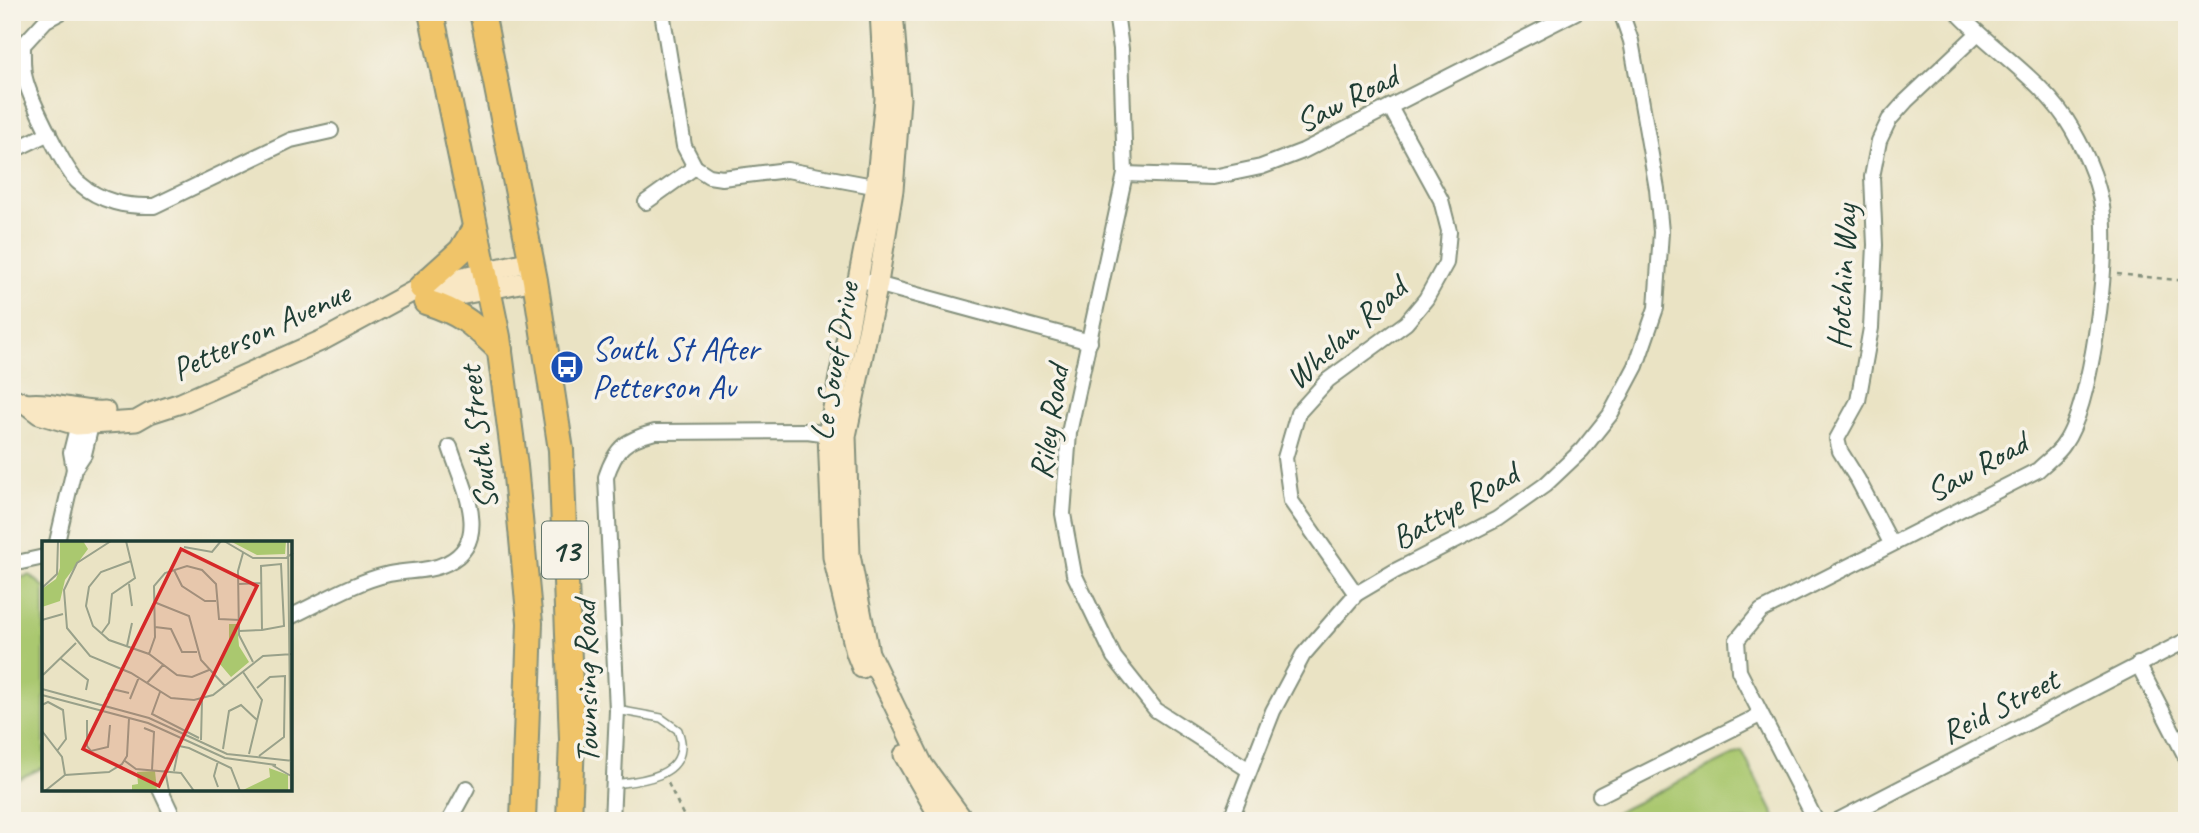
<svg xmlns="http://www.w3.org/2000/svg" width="2199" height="833" viewBox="0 0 2199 833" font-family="Caveat,sans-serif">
	<rect width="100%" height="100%" fill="#f7f3e8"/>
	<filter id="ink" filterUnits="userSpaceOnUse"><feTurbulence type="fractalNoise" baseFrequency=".0143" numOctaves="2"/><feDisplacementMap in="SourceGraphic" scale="14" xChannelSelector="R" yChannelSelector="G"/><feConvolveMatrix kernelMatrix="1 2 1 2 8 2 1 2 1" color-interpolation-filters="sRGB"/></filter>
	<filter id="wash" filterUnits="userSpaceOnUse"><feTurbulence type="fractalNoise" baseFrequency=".00686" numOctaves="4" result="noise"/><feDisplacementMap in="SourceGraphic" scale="28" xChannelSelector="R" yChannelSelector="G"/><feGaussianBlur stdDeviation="1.57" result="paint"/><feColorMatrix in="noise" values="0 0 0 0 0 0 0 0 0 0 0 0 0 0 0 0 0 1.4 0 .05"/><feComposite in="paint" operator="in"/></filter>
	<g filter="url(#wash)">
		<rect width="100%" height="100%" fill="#eae3c4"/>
		<!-- green -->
		<g fill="#aac86f" stroke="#648252" stroke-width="2">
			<polygon points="30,575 44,587 44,767 12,782 12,580"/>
			<polygon points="1742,751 1777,821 1599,821"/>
		</g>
	</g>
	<g filter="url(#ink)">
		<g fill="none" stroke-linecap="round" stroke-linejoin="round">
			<defs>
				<path id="lane" d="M615,784C637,781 681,778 681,746C682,741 679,734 678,730L661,718L617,710"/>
				<g id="street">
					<path d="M61,12L46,20L23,45C23,56 22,71 26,82C31,100 66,173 79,183C101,202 126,207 154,206L291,140L331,131"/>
					<polyline points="662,12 684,146 695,167"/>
					<polyline points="1116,12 1121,49 1125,174 1069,433 1063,514 1074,574 1114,657 1156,710 1249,770"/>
					<polyline points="12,151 49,133"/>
					<polyline points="1125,174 1213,177 1261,167 1303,151 1576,12"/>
					<polyline points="646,202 695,167 709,176 722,178 787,170 884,188"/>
					<polyline points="858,279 1090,342"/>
					<polyline points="74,469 71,452 80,416"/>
					<polyline points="57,542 74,469 84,454 93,417"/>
					<polyline points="1891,543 1858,480 1840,451 1837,439 1858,401 1871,328 1875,245 1872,177 1879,141 1889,120 1906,101 1977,34"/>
					<polyline points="12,564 44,557"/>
					<polyline points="1356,594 1291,501 1285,458 1298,413 1328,380 1406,323 1426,299 1446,263 1449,231 1441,200 1390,107"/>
					<path d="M290,617C322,602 354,582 389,574C408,570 429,572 447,563C494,541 461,482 450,447"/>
					<polyline points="2138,664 2187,759"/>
					<polyline points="160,789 175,821"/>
					<polyline points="1600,795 1760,715"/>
					<polyline points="449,821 467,788"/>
					<path d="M612,821L617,710L606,477C616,447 625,440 655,432L807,431L836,435"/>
					<polyline points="1230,821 1273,711 1303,655 1356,594 1395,571 1497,519 1545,485 1582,450 1610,415 1636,366 1656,308 1661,232 1657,189 1631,41 1621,12"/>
					<path d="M1816,821L1739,671L1737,640L1761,611L2038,470C2046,462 2058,454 2064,444C2092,404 2109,263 2103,214C2100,185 2087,155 2072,129C2045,81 1994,52 1957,12"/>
					<polyline points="1837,821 2187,640"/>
				</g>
				<g id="secondary">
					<polyline points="893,12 900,99 893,190 878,283 846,436 850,555 869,653 923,765 964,821"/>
					<polyline points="424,302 535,280"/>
					<polyline points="12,398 26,404 39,414 77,425 136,421 150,413 181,403 325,339 421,287 531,261"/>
					<path d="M27,404C54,401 78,413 105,411"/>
					<polyline points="862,668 856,653 833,557 828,434 876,187 885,99 880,12"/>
					<polyline points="904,755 942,821"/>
				</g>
				<g id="highway">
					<polyline points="431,12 498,337 515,466 530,623 523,821"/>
					<polyline points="482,12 535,280 561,450 572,739 569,821"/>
					<polyline points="421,287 461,251 475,228"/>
					<path d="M426,302C462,313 474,325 500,350"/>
				</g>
			</defs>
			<!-- lane casing -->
			<use href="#lane" stroke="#84907c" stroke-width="10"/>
			<!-- street casing -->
			<use href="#street" stroke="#84907c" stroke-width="18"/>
			<!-- secondary casing -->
			<use href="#secondary" stroke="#84907c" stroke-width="23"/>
			<!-- highway casing -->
			<use href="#highway" stroke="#84907c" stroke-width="28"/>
			<!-- path -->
			<g stroke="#84907c" stroke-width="2.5" stroke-dasharray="5 5" stroke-linecap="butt">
				<polyline points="2117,274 2187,281"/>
				<polyline points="668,783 686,821"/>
			</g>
			<!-- lane -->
			<use href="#lane" stroke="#fff" stroke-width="7"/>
			<!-- street -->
			<use href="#street" stroke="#fff" stroke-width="14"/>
			<!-- secondary -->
			<use href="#secondary" stroke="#f9e7c3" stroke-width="19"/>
			<!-- highway -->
			<use href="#highway" stroke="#f0c469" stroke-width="24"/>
		</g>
	</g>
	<!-- icons -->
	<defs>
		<symbol id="bus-disc" viewBox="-11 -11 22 22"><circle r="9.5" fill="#1a4fb4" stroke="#f7f3e8"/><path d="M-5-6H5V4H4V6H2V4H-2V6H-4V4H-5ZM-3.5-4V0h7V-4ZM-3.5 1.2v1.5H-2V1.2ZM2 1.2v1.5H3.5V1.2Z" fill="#fff"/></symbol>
	</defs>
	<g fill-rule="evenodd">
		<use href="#bus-disc" x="548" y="348" width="38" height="38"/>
	</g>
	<g text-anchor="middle" stroke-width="7" stroke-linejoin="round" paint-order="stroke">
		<!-- shield labels -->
		<rect fill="#f7f3e8" stroke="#60746a" stroke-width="2" x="542" y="521.5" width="46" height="57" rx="5"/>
		<g font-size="32" font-weight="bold" fill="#1f3d34">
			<text x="565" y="561">13</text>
		</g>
		<!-- street labels -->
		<g font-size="33" fill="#1f3d34" stroke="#f7f3e8">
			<text transform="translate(1346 98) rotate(-27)" y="12">Saw Road</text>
			<text transform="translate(1841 277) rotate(-87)" y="12">Hotchin Way</text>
			<text transform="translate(260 330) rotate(-25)" y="12">Petterson Avenue</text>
			<text transform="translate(1345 332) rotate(-42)" y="12">Whelan Road</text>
			<text transform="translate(833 361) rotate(-80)" y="12">Le Souef Drive</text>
			<text transform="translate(1048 422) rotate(-81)" y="12">Riley Road</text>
			<text transform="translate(477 438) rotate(-97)" y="12">South Street</text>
			<text transform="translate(1976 466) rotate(-29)" y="12">Saw Road</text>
			<text transform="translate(1454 505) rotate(-30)" y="12">Battye Road</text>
			<text transform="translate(585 682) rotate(-91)" y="12">Townsing Road</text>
			<text transform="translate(1999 705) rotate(-27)" y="12">Reid Street</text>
		</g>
		<!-- transit labels -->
		<g font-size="33" fill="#164399" stroke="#f7f3e8" text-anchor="start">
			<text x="592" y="360">South St After<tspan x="592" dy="38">Petterson Av</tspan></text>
		</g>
	</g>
	<!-- overview -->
	<g transform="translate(42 541)">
		<rect width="250" height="250" fill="#eae3c4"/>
		<path d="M18,0H41L46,8L23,39L18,60L0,66V48L14,38L18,27ZM188,0H244L243,13L215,14ZM187,83H195L197,105L207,121L189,136L177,122L187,105ZM227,227L246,234V250H199L228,236ZM113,230L115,250H90V244L96,243L95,231Z" fill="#aac86f"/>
		<path fill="none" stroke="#99a18a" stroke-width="2" d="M69,0L35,22L22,49L25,87L48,115L89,132L129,157L152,159L171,154L221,115L251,113M182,0L211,17H244L251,12M246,0L249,250M142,6L170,11L179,0M201,12L196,30L197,94L211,121M89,20L59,31L47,46L44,65L51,85L67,99L107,113L135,134L150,136L167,129M132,29L140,45L163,60H174M87,43L90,65M197,43L219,42M0,47L15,33L16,0M112,61L147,75L159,119L183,145M0,79L21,73M113,86L129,88L140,111H155M197,90L220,89L242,85L239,23L219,25L220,89M59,93L67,82L70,53L93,37L84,0M85,105L90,82M107,113L113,96L112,45L123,32L145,25L160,29L174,43L177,78L198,79M18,117L46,139L44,149M201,131L220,159L207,213M1,134L34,102M105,142L121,124M215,147L228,136L243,135L242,196L217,215M0,148L107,177L185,213L251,220M118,151L110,173L157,197M0,154L106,182L183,217L234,224M66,154L70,148L87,152M88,158L97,136M0,164L6,161L21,169L24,198L15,210M45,179V205L49,210L66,206L68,184M102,187L112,191L110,229M0,190L20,216L23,234M159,199L160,159M181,208L187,170L199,164L215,179M83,220L94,228L139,232L152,250M176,220L172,235L176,246M230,224L249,235M123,229L127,250M132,230L137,205L147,207L189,227L198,250M3,250L23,234L67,231L80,223L85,215L87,177"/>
		<path fill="#d62828" fill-opacity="0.15" stroke="#d62828" stroke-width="3.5" d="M139,8L215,45L117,245L41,208Z"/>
		<rect width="250" height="250" fill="none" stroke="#1f3d34" stroke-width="3.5"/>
	</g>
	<!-- margin -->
	<rect width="2199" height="833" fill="none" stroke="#f7f3e8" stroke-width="42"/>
</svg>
